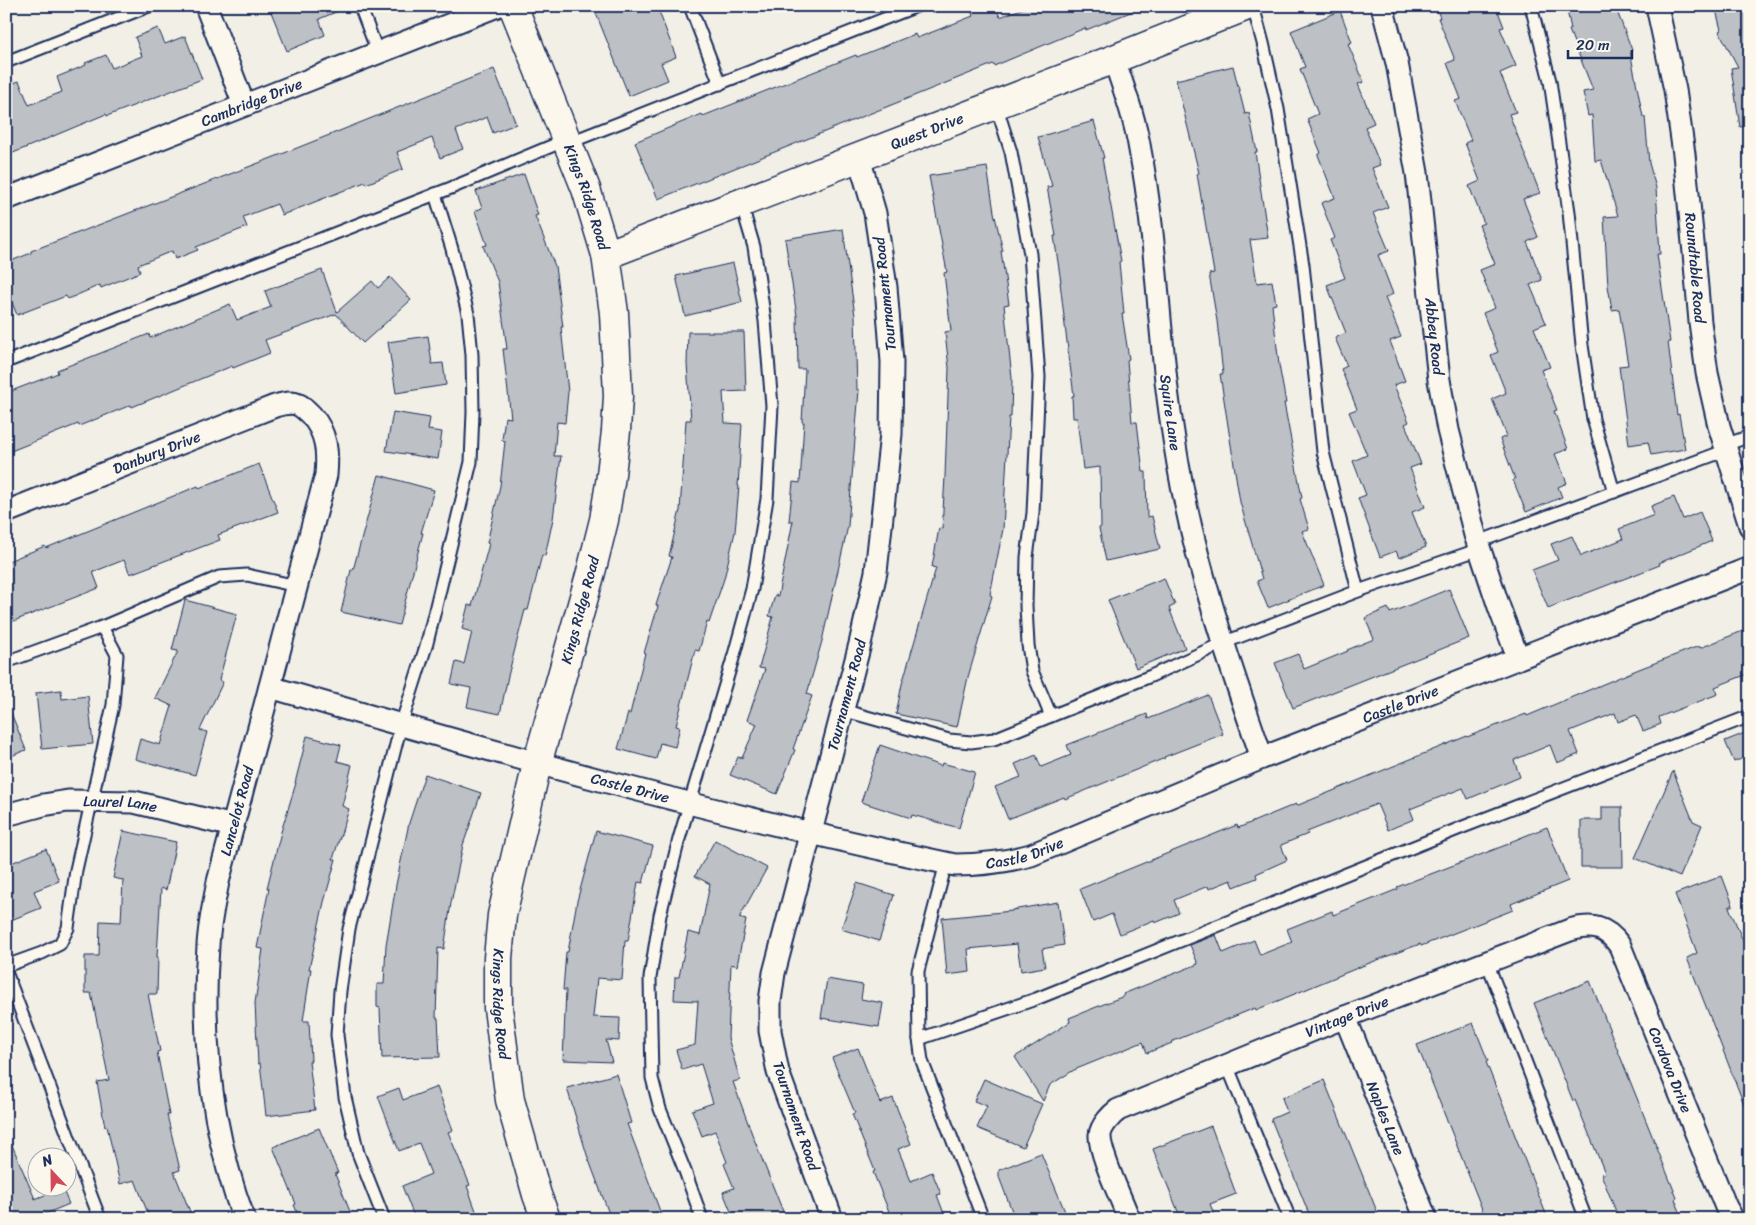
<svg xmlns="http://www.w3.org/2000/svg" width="1756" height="1225" viewBox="0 0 1756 1225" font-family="Sriracha,sans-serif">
	<rect width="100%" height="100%" fill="#f2efe6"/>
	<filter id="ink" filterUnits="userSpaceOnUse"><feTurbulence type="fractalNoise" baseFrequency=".02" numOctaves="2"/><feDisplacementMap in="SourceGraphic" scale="10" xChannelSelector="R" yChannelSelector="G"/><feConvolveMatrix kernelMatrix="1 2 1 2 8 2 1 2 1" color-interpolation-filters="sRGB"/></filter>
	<g filter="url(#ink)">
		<!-- building -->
		<g fill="#bdc0c4" stroke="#1b2f5e">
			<polygon points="286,6 348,6 348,7 319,19 325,35 287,51 271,12"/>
			<polygon points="593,6 657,6 676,57 661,63 668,80 629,96"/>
			<polygon points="981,6 995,6 1000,17 1029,6 1143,7 1086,30 1085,28 994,66 993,64 658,199 635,142 702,114 703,116 856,55 857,57 915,34 917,38 973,16 971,10"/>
			<polygon points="1436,6 1496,6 1504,27 1500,28 1516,66 1500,73 1516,112 1509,114 1540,193 1523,199 1538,237 1527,242 1542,280 1530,285 1546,323 1534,328 1550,367 1541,370 1557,410 1554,411 1568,449 1555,454 1567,483 1558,487 1562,497 1526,512 1513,480 1515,479 1500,439 1507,436 1492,399 1506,393 1491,355 1498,352 1483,313 1495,308 1480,270 1495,264 1479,225 1484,223 1469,186 1480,181 1465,143 1471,140 1455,101 1461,99 1447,63 1455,60 1438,18 1440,18"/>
			<polygon points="1566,6 1615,6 1632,50 1630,51 1643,117 1645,117 1649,163 1656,188 1660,254 1657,254 1670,342 1668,342 1677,415 1679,414 1685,449 1651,455 1648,442 1629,445 1619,366 1628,365 1619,309 1612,310 1608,286 1604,217 1618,216 1601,160 1595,161 1592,115 1588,116 1583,92 1593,90 1569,30 1571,29"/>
			<polygon points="1715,6 1750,6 1750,126 1740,127 1731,68 1738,67 1719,31 1721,30"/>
			<polygon points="1340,11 1352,42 1348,44 1364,82 1358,84 1374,123 1365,127 1380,165 1372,168 1388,207 1373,213 1389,251 1378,255 1393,294 1385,298 1401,337 1390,341 1405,381 1394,385 1409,422 1405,424 1421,464 1410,468 1425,507 1412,512 1426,547 1399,558 1396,551 1380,557 1358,498 1366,495 1353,461 1367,455 1349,412 1357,409 1341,369 1347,366 1335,338 1346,333 1327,285 1345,278 1330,240 1335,238 1321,203 1335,198 1318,155 1321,153 1307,119 1318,114 1300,69 1305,67 1291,31"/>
			<polygon points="158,28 165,44 185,36 202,79 107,116 106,114 6,156 6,86 19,81 29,105 62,92 57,77 86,65 85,63 106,55 112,68 142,56 135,37"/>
			<polygon points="1233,66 1245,114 1249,113 1257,152 1255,152 1268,238 1250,240 1257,283 1272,281 1276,304 1272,305 1279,365 1286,403 1284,403 1302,498 1300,499 1309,529 1302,531 1324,585 1268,608 1257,581 1262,579 1240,502 1235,471 1220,374 1223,374 1217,321 1209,274 1214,273 1197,174 1199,173 1176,80"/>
			<polygon points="494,69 516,124 493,133 487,117 456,130 463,149 440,158 432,138 397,152 403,169 366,184 365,182 282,215 277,204 243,217 247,227 196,247 198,250 175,259 172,251 138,265 140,272 101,288 100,285 68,299 66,296 17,315 11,300 6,302 6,263 31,253 31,251 282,154"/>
			<polygon points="1094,121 1104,158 1102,158 1121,261 1119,262 1124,314 1122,314 1129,359 1127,360 1132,422 1137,422 1143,472 1146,472 1147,517 1152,516 1160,549 1106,561 1099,528 1101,527 1100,467 1083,469 1077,418 1073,418 1072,396 1074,396 1066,334 1060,282 1061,282 1054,236 1056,236 1047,187 1052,186 1038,137"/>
			<polygon points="987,167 994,212 1003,251 1001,251 1009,304 1004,305 1012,378 1011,417 1009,417 1003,529 990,595 992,596 968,677 957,727 896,714 902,684 936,568 932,567 939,528 942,529 945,476 949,368 945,332 951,331 944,273 947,272 929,176"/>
			<polygon points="524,174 538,215 535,216 555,266 563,327 561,327 568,392 565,423 557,422 554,456 561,456 553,519 545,556 542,555 528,610 525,610 508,676 500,714 467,707 471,688 451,684 456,662 464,664 472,632 462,629 468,605 472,606 489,544 487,543 500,486 505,441 502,440 505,417 511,418 503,349 507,349 498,282 483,246 487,245 475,211 482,208 476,191"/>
			<polygon points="843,229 855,316 857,390 859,390 848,526 822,641 807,694 812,696 793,749 795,750 777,794 730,775 738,757 742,758 757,724 747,720 765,669 759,668 773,617 769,616 775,595 778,596 793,521 789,521 793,482 800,483 804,422 802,422 805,369 798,369 797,316 785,239"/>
			<polygon points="733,263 742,302 685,316 676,276"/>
			<polygon points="322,270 337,312 372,281 378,288 390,277 411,300 363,343 336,314 265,340 270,353 233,368 232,366 132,407 131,405 79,426 78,424 6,453 6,393 58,373 57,370 78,362 149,334 150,338 230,304 237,320 271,307 265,291"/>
			<polygon points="688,332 744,332 746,391 723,392 725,423 742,424 738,486 739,486 735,532 724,579 709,623 707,622 699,651 695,650 676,726 680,727 675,747 660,743 656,759 618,749 628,713 630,714 645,653 644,653 658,606 656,605 672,557 669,556 680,510 686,420 691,420 687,364"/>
			<polygon points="428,336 432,364 443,363 446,385 396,393 388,342"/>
			<polygon points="393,412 430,418 428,430 442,432 438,459 386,451"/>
			<polygon points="259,464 278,512 218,535 220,540 130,574 124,560 93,572 99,588 6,624 6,562 45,546 46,548 198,486 199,488"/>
			<polygon points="379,475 434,490 421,533 423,533 399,625 341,612 351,570 353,570"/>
			<polygon points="1674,497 1683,519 1700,512 1712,541 1659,563 1660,565 1548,608 1532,570 1558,560 1551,544 1572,536 1581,556 1623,539 1619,529 1654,515 1651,506"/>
			<polygon points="1164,578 1175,605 1169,608 1185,648 1136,668 1108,600"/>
			<polygon points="1449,589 1469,638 1293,708 1275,663 1298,654 1304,669 1348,651 1347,650 1374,639 1365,618 1388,608 1390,613"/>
			<polygon points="185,600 237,614 219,680 223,682 200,730 207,732 195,775 135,759 140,739 160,745 172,706 155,698 178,651 172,650"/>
			<polygon points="1750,628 1750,673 1715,687 1718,694 1659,717 1661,724 1643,731 1636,715 1618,722 1615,713 1570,731 1579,754 1557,763 1550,745 1514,760 1520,777 1468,799 1463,788 1410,809 1414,819 1388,830 1377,804 1307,832 1308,834 1281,845 1287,860 1256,874 1257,878 1234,887 1231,880 1209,889 1208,886 1174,900 1179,913 1155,923 1154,920 1120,934 1112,914 1093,922 1080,889 1237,825 1238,828 1296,804 1296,806 1467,736 1467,737 1526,714 1527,716 1639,669 1699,646 1700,648"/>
			<polygon points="61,690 62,699 88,696 93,744 42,749 36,693"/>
			<polygon points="1208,695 1223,734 1164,757 1165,758 1065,799 1064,797 1008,819 995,787 1021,777 1015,764 1036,755 1041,767 1071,755 1067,745 1147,714 1148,719"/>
			<polygon points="7,703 26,750 6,758 6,704"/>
			<polygon points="1750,731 1750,755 1734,762 1725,741"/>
			<polygon points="307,736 341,745 337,761 352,765 342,806 349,809 333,859 336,859 324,902 309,969 311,969 303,1021 309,1021 311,1061 309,1061 315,1110 266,1116 260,1063 258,1064 255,1003 263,949 257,948 269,888 267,888 281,832 296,783 295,783"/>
			<polygon points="880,745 941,766 942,763 975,772 959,828 912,815 911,818 861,802"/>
			<polygon points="1673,771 1693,821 1702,825 1680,877 1635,858"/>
			<polygon points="425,774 481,793 463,845 451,903 444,949 438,948 436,1018 438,1018 440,1057 382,1058 380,1008 377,1007 377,984 384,984 386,945 396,885 409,823"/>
			<polygon points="1602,807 1622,807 1623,867 1581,867 1581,820 1602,820"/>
			<polygon points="1547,827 1568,881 1511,904 1513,910 1421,946 1420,944 1367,964 1256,1010 1255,1008 1171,1042 1172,1043 1147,1053 1143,1042 1074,1070 1050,1085 1043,1101 1015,1057 1070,1022 1069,1018 1124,996 1123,994 1198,964 1190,945 1216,935 1223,953 1254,940 1260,955 1292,942 1287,929 1332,911 1333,915 1398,889 1397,887 1511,843 1510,842"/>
			<polygon points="123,831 176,842 166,890 161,888 157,957 158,957 157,994 148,994 160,1051 157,1052 169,1115 167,1115 180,1170 174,1172 193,1219 150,1219 135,1180 120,1184 107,1126 105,1127 97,1082 109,1080 91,993 85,993 85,956 99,956 100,921 121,922 123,880 113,878"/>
			<polygon points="596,831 653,846 643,883 638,882 628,941 625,941 622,980 597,978 593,1017 620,1018 619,1041 606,1040 612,1062 563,1060 566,990 563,990 566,952 568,952 577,901"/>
			<polygon points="715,840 767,868 739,918 746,920 737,966 731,964 728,1038 740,1080 733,1082 752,1134 786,1219 734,1219 723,1192 734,1188 724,1164 727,1162 715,1131 702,1136 692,1110 713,1103 701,1064 682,1070 676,1050 695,1045 698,1001 674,1000 675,977 679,977 688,932 700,935 710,884 695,876"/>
			<polygon points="46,849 59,881 34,891 41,908 6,922 6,865"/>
			<polygon points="1722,876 1733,905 1729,907 1750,958 1749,1117 1687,958 1697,953 1675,894"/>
			<polygon points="857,883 894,895 879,941 841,929"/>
			<polygon points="1058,902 1064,945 1042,949 1045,967 1021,971 1017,944 968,949 970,972 947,975 942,918 1012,911 1012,910"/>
			<polygon points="827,979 863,985 861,999 883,1003 879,1027 821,1018"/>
			<polygon points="1590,981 1677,1198 1675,1199 1683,1219 1619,1219 1601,1174 1605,1173 1575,1100 1573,1101 1534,1003"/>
			<polygon points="1473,1023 1488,1061 1486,1062 1548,1219 1486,1219 1417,1045"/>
			<polygon points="858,1048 880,1103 893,1098 911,1144 898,1149 911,1181 932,1172 941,1194 937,1195 946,1219 892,1219 873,1172 875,1171 852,1114 855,1113 832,1058"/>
			<polygon points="616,1074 631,1123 627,1124 663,1219 611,1219 587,1155 567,1088"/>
			<polygon points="984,1079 1042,1104 1023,1147 977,1128 987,1106 974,1101"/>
			<polygon points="1324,1080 1366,1184 1380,1219 1311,1219 1271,1119 1287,1112 1282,1098"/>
			<polygon points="437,1087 453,1130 448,1132 470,1185 467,1186 479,1219 415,1219 402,1186 431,1174 419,1143 399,1151 378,1096 399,1088 403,1100"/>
			<polygon points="1211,1126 1236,1194 1210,1204 1216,1219 1181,1219 1153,1149"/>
			<polygon points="319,1128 338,1173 335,1174 353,1219 300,1219 294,1205 296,1204 273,1147"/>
			<polygon points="6,1131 35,1199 62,1188 69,1204 33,1219 6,1219"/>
			<polygon points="1041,1153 1068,1219 1015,1219 999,1177 999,1170"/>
		</g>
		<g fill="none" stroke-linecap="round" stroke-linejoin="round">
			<defs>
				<g id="lane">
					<polyline points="360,6 378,53"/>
					<polyline points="690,6 720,84"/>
					<polyline points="1531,6 1550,81 1569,212 1582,345 1593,419 1614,492"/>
					<polyline points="6,62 149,6"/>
					<polyline points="568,143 917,6"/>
					<polyline points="6,362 451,188 566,140"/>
					<polyline points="1725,445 1750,436"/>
					<polyline points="1478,542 1727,450"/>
					<polyline points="1358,591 1480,549"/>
					<polyline points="102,627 219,577 247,575 297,586"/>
					<polyline points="6,662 102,627 117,655 113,705 76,870 68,928 60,944 42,953 6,966"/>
					<polyline points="842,710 949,740 971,742 994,739 1051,716 1032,671 1028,645 1026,606 1027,557 1033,513 1039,377 1030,254 1011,152 996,105"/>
					<polyline points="1051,716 1151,676 1223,643 1358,591 1323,452 1303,265 1278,109 1263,43 1253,6"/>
					<polyline points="946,863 918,971 919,1039 922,1061 983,1219"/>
					<polyline points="1487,962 1586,1219"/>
					<polyline points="6,972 100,1219"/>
					<polyline points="919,1039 1036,999 1463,827 1750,716"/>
					<polyline points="1227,1065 1290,1219"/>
					<polyline points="384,1219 358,1153 345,1097 337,1035 340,991 349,929 401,725 427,643 471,462 473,412 472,355 468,314 452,249 435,194"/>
					<polyline points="702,1219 685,1171 660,1109 652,1078 650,978 660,915 679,839 734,655 752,589 767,499 772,406 765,321 754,247 741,203"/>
				</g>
				<g id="street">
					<polyline points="206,6 244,105"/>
					<path id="s1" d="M1382,6L1397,63L1417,173L1439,380L1448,430L1475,535L1499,607L1518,658"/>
					<path id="s2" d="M1657,6L1675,90L1684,154L1694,253L1700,322L1707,373L1719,426L1750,526"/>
					<path id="s3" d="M1114,59C1124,89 1135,119 1140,150C1154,223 1157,297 1165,371C1168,402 1173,434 1178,464C1195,565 1229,662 1262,758"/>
					<path id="s4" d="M6,199L497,6"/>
					<path id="s5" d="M6,512L275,406C282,404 291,401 299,405C303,407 308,412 311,415C327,433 328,453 326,475L218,882C214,903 209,924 208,946C201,1040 211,1130 244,1219"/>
					<path id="s6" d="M270,687C496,753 724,817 955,865C982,865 1005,862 1031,855L1262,758L1750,568"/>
					<path id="s7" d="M6,815L43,805L68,801L134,802L233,826"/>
					<path id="s8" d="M1345,1017L1426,1219"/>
					<path id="s9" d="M832,1219L778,1072L770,1031V1001L774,973L860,644L876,572L891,434L892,362L886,287L875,213L859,158"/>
					<path id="s10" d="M1129,1219C1122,1200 1099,1153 1100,1135C1101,1126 1111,1115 1118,1110L1345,1017L1570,930C1592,924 1606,926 1620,946L1726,1207L1733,1219"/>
				</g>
				<g id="secondary">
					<path id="s11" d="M513,6L586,189L606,255L614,313L618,396L616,431L610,483L604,520L591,572L537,764L502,915L498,958V1008L510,1100L537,1195L546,1219"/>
					<path id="s12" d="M606,255L1114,59L1247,6"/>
				</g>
			</defs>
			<!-- lane casing -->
			<use href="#lane" stroke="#1b2f5e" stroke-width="15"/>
			<!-- street casing -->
			<use href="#street" stroke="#1b2f5e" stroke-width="25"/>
			<!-- secondary casing -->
			<use href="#secondary" stroke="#1b2f5e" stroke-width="31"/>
			<!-- lane -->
			<use href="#lane" stroke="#fbf7ec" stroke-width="11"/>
			<!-- street -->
			<use href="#street" stroke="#fbf7ec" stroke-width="21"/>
			<!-- secondary -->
			<use href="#secondary" stroke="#fbf7ec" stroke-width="28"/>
		</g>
	</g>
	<g text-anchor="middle" stroke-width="4" stroke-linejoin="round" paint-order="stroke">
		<!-- street labels -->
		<g font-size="15" fill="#1b2f5e" stroke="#fbf7ec">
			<text dy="5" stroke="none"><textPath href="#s4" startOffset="264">Cambridge Drive</textPath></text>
			<text dy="5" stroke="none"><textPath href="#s12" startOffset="344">Quest Drive</textPath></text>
			<text dy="5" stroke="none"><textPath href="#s11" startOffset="205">Kings Ridge Road</textPath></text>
			<text dy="5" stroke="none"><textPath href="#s2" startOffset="265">Roundtable Road</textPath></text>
			<text transform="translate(885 294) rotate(-96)" y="5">Tournament Road</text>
			<text dy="5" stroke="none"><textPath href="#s1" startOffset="335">Abbey Road</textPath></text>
			<text dy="5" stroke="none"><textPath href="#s3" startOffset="359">Squire Lane</textPath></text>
			<text dy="5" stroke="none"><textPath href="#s5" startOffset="162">Danbury Drive</textPath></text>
			<text transform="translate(580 610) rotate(-75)" y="5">Kings Ridge Road</text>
			<text dy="5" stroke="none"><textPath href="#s9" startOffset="544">Tournament Road</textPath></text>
			<text dy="5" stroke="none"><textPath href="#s6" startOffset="1184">Castle Drive</textPath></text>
			<text dy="5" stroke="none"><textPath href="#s6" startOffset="374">Castle Drive</textPath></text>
			<text dy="5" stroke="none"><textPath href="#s7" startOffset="116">Laurel Lane</textPath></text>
			<text transform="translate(237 811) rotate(-75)" y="5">Lancelot Road</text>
			<text dy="5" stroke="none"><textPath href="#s6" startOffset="779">Castle Drive</textPath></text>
			<text dy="5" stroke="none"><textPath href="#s11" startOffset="1030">Kings Ridge Road</textPath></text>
			<text dy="5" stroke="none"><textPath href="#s10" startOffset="368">Vintage Drive</textPath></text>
			<text dy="5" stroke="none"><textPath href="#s10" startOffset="798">Cordova Drive</textPath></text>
			<text transform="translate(796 1116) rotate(71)" y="5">Tournament Road</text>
			<text dy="5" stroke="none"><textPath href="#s8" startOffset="109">Naples Lane</textPath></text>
		</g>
	</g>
	<!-- margin -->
	<rect width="1756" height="1225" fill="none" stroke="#fbf7ec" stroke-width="25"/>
	<rect x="12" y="12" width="1731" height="1200" fill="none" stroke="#1b2f5e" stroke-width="2" filter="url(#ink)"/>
	<!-- north arrow -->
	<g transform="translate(52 1172) rotate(338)"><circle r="24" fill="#fbf7ec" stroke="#a1a7b3"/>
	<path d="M0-4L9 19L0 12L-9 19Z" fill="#d1495b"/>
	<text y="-8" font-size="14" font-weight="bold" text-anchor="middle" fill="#1b2f5e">N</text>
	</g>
	<!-- scale -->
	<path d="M1568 50v8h64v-8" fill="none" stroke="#1b2f5e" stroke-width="2.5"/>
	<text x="1576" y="50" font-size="15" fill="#1b2f5e" stroke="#fbf7ec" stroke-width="4" paint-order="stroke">20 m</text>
</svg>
